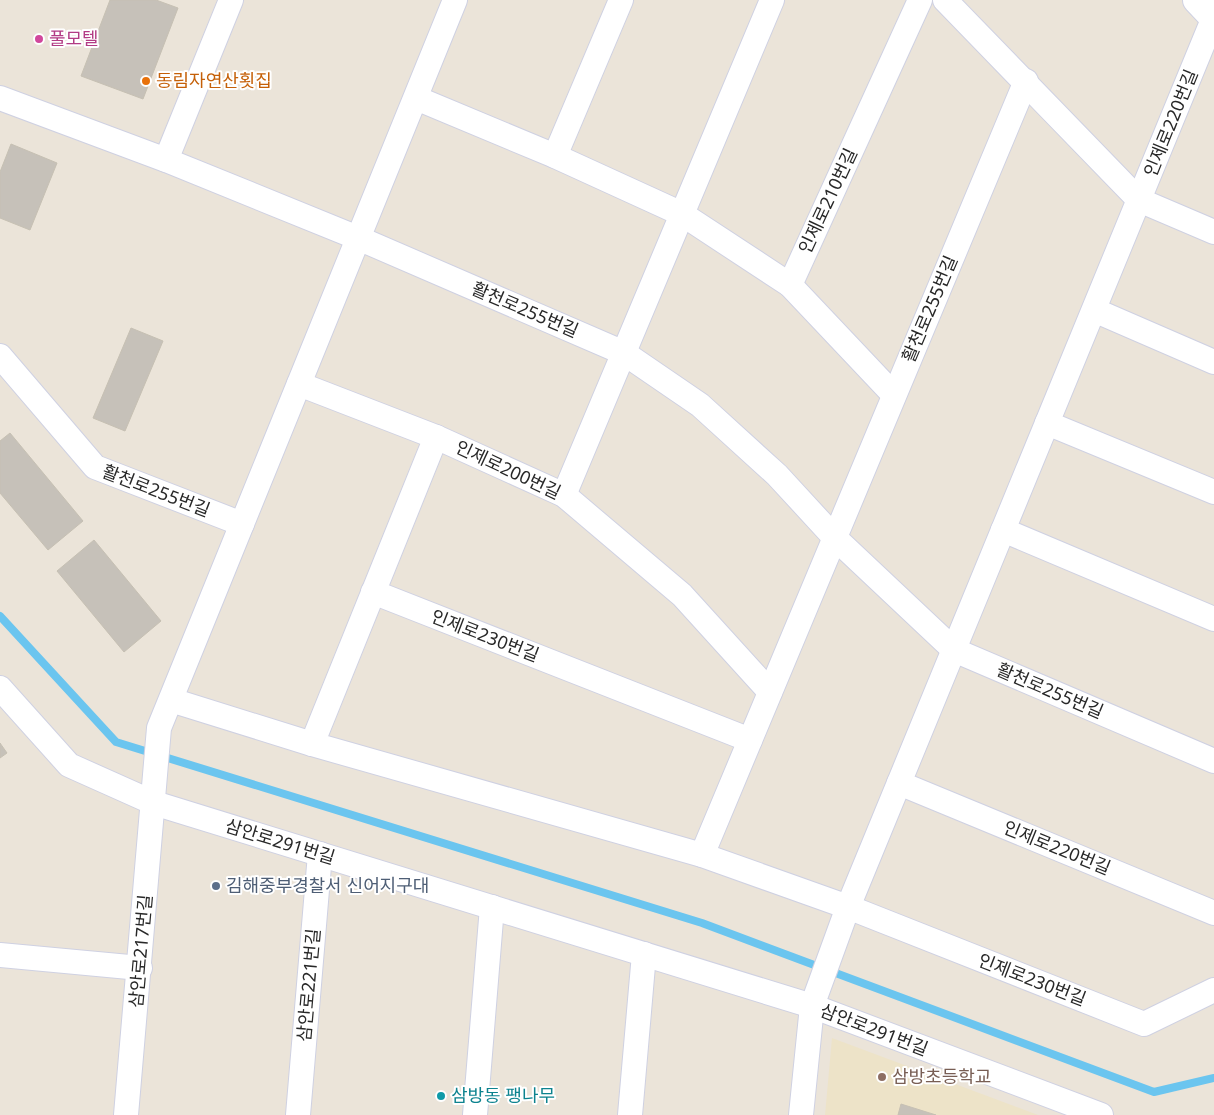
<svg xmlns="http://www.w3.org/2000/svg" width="1214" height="1115" viewBox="0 0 1214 1115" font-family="'Noto Sans','Noto Sans KR',sans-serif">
	<rect width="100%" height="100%" fill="#ebe4d9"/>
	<!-- education -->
	<polygon fill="#ede3c8" points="832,1038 1038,1115 825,1115"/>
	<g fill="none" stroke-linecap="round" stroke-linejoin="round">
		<!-- stream -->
		<polyline stroke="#6bc5ef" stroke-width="8" points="0,616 116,742 702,923 1154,1092 1214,1078"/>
	</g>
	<!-- building -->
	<g fill="#c6c1b9" stroke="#c6c0b3">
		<polygon points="110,0 156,0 178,8 143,99 81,76"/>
		<polygon points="11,144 57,163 30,230 0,218 0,172"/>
		<polygon points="131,328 163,341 125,431 93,418"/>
		<polygon points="10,433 83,521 48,550 0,493 0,441"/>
		<polygon points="94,540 161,621 124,652 57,571"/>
		<polygon points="0,743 7,753 0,758"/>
		<polygon points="901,1104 936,1115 898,1115"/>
	</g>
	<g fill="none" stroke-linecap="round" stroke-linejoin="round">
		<defs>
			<g id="minor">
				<polyline points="945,0 1139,200 1214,232"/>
				<polyline points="1214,17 848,907 1144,1024 1214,990"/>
				<polyline points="0,98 166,160 358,238 624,353 700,405 777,475 835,538 954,650 1214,761"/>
				<polyline points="416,98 555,156 682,214 790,285 894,395"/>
				<polyline points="555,156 621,0"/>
				<polyline points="166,160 231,0"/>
				<polyline points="790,285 920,0"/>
				<polyline points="1094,310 1214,362"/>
				<polyline points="0,356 95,467 242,524"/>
				<polyline points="299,384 436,437 564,495 682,595 770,692"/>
				<polyline points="1047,423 1214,492"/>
				<polyline points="564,495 772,0"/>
				<polyline points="1003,530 1214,619"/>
				<polyline points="373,592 750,740"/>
				<polyline points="0,688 69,765 154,803 812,1006 1101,1115"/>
				<polyline points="171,700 312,744 702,855 848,907 812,1006 801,1115"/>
				<polyline points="312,744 436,437"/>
				<polyline points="899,783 1214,913"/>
				<polyline points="702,855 1026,81"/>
				<polyline points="0,955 140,968"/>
				<polyline points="126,1115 159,728 455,0"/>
				<polyline points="298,1115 320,854"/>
				<polyline points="475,1115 492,907"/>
				<polyline points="630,1115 644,954"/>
			</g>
			<polyline id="secondary" points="1197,0 1214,18"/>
		</defs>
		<!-- minor casing -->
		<use href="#minor" stroke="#cfd1e2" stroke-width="26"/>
		<!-- secondary casing -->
		<use href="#secondary" stroke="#cfd1e2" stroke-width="30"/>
		<!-- minor -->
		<use href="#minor" stroke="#fff" stroke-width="24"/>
		<!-- secondary -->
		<use href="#secondary" stroke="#fff" stroke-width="28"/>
	</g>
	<!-- markers -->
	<circle fill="#d1479c" stroke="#fff" stroke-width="2" cx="39" cy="39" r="5"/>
	<circle fill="#e8710a" stroke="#fff" stroke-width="2" cx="146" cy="81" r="5"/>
	<circle fill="#5c6f8a" stroke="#fff" stroke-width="2" cx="216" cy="886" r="5"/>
	<circle fill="#8d6e63" stroke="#fff" stroke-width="2" cx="882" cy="1077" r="5"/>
	<circle fill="#0f9aa8" stroke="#fff" stroke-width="2" cx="441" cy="1096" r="5"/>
	<g text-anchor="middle" stroke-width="4" stroke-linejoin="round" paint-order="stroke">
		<!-- hotel labels -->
		<g font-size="18" fill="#b23c85" stroke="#fff" text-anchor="start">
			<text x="49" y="45">풀모텔</text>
		</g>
		<!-- food labels -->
		<g font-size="18" fill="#c56008" stroke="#fff" text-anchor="start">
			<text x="156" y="87">동림자연산횟집</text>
		</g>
		<!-- street labels -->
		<g font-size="18" fill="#282828" stroke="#fff">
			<text transform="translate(1171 123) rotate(-68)" y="6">인제로220번길</text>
			<text transform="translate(828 201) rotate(-65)" y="6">인제로210번길</text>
			<text transform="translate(930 309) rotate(-67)" y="6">활천로255번길</text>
			<text transform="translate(525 310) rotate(23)" y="6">활천로255번길</text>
			<text transform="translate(508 470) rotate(25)" y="6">인제로200번길</text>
			<text transform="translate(156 491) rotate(21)" y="6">활천로255번길</text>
			<text transform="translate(485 636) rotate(21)" y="6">인제로230번길</text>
			<text transform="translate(1050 691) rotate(23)" y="6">활천로255번길</text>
			<text transform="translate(280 842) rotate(17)" y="6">삼안로291번길</text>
			<text transform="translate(1057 848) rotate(22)" y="6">인제로220번길</text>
			<text transform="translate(141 951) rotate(-85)" y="6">삼안로217번길</text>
			<text transform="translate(1032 980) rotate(21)" y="6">인제로230번길</text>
			<text transform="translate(309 985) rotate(-85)" y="6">삼안로221번길</text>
			<text transform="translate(874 1030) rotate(21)" y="6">삼안로291번길</text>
		</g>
		<!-- service labels -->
		<g font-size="18" fill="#4e5e75" stroke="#fff" text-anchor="start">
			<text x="226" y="892">김해중부경찰서 신어지구대</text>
		</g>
		<!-- education labels -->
		<g font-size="18" fill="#785e54" stroke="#fff" text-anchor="start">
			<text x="892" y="1083">삼방초등학교</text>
		</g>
		<!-- culture labels -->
		<g font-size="18" fill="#0d838f" stroke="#fff" text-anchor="start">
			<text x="451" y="1102">삼방동 팽나무</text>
		</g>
	</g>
</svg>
